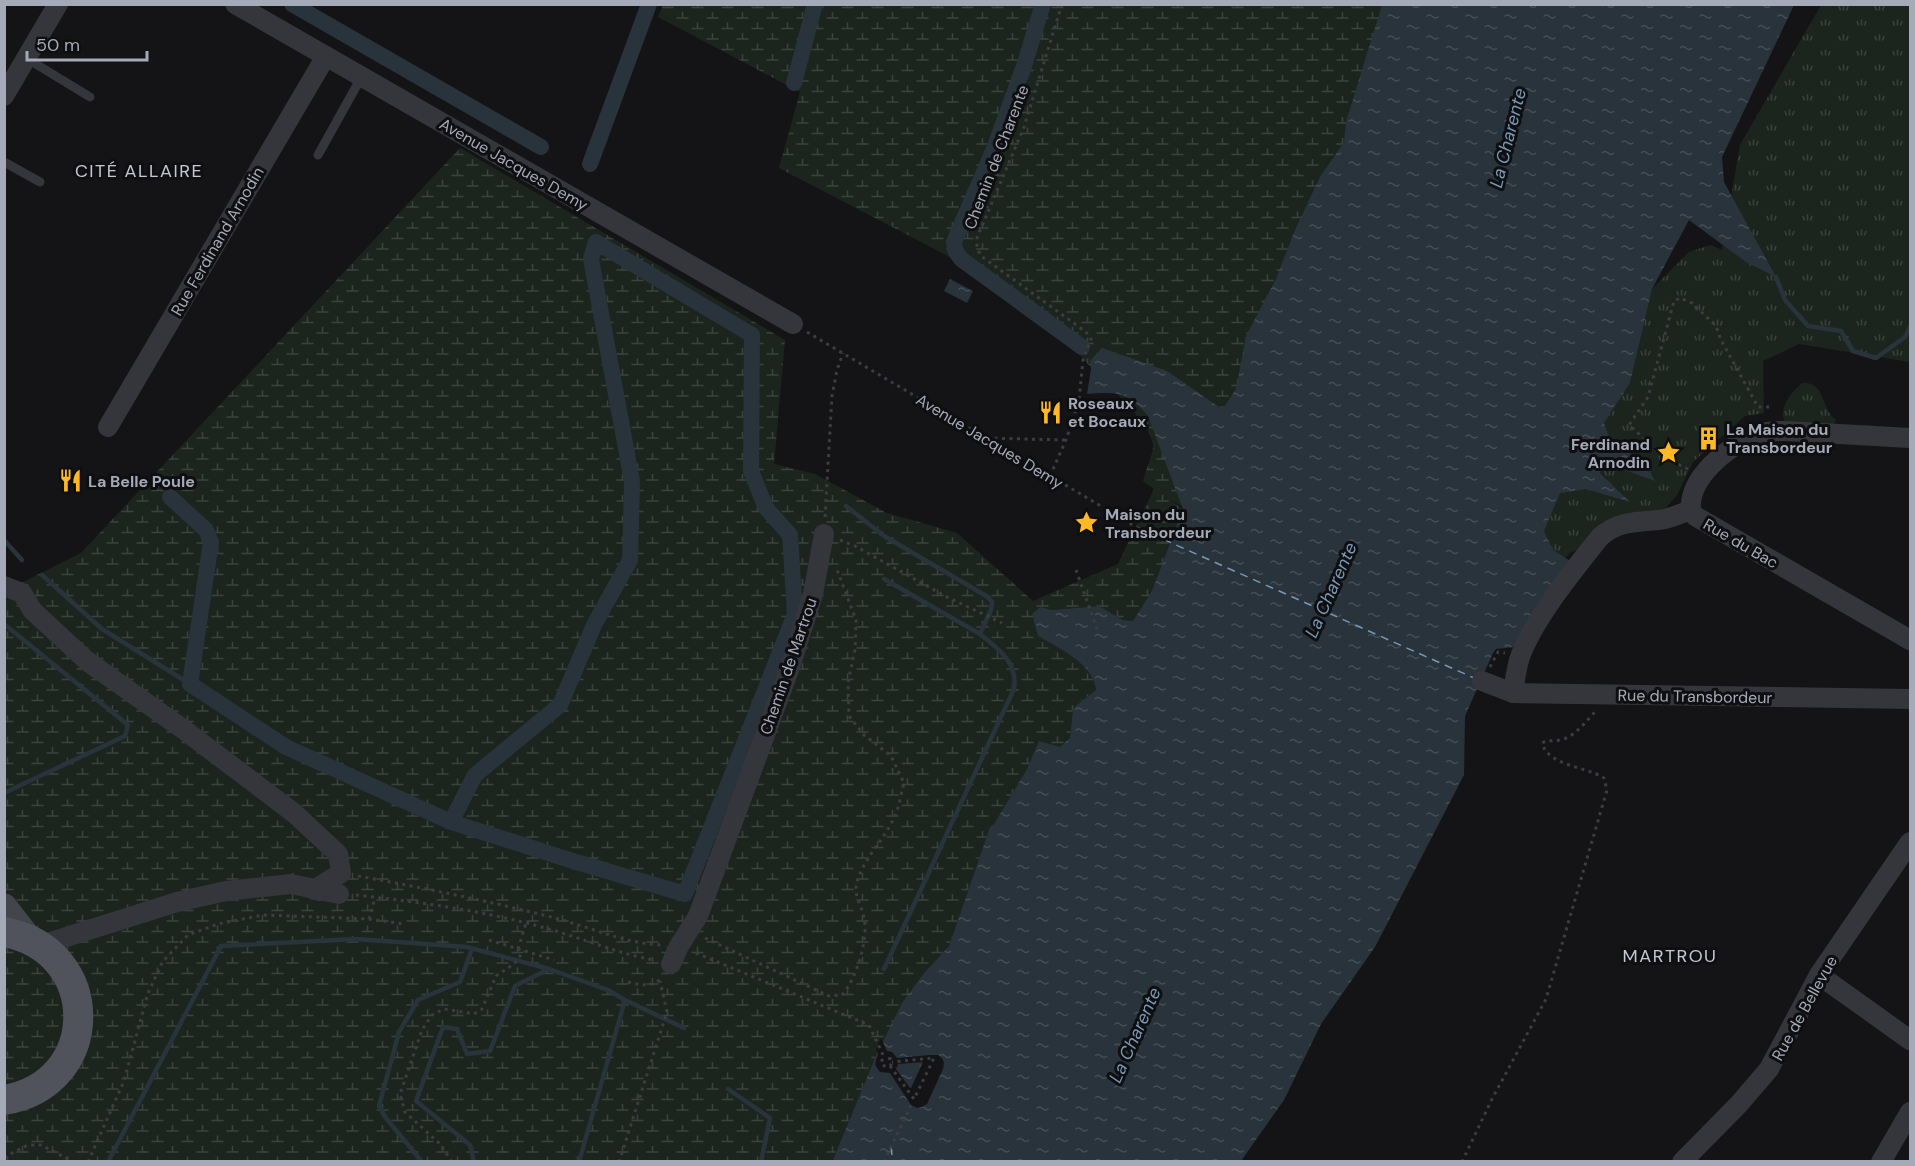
<svg xmlns="http://www.w3.org/2000/svg" width="1915" height="1166" viewBox="0 0 1915 1166" font-family="'DM Sans',sans-serif">
	<defs>
		<pattern id="grass-tufts" width="24" height="20" patternUnits="userSpaceOnUse" patternTransform="scale(1.5)"><rect width="24" height="20" fill="#1c251d"/><path d="M3 7l-1-3M5 7V3M7 7l1-3M15 17l-1-3M17 17v-4M19 17l1-3" fill="none" stroke="#3a423c"/></pattern>
		<pattern id="wetland-marsh" width="20" height="14" patternUnits="userSpaceOnUse" patternTransform="scale(1.5)"><rect width="20" height="14" fill="#1c251d"/><path d="M1 5h8M5 5V1M11 12h8M15 12V8" fill="none" stroke="#3a423c"/></pattern>
		<pattern id="water-ripples" width="26" height="14" patternUnits="userSpaceOnUse" patternTransform="scale(1.5)"><rect width="26" height="14" fill="#29333b"/><path d="M2 4q2-2 4 0t4 0M15 11q2-2 4 0t4 0" fill="none" stroke="#454e55"/></pattern>
	</defs>
	<rect width="100%" height="100%" fill="#141416"/>
	<!-- grass -->
	<g fill="url(#grass-tufts)">
		<polygon points="1821,5 1910,5 1910,362 1799,344 1763,361 1764,413 1745,416 1693,462 1677,495 1664,510 1575,551 1571,552 1565,558 1553,550 1544,531 1560,492 1586,489 1629,501 1600,473 1604,463 1654,480 1644,461 1611,442 1604,423 1630,383 1652,289 1689,252 1711,245 1722,250 1740,145"/>
		<path d="M1802,383C1826,381 1820,408 1836,420L1833,426L1786,425C1777,409 1790,394 1802,383Z"/>
	</g>
	<!-- wetland -->
	<path fill="url(#wetland-marsh)" d="M663,5H1389L1362,137L1224,417L1160,415L1183,507L1169,499L1183,509L1152,592L1133,621L1123,620L1099,606L1052,610L1042,607L1038,636C1058,648 1093,663 1096,690L1073,708L1070,738L1060,747L1039,742L1027,769L994,824L990,827L949,946L925,972L875,1058L832,1161L5,1162V591L81,553L460,148L785,340L774,464L815,474L887,513L957,533L1033,601L1118,564L1154,489L1143,481C1145,472 1154,452 1153,445C1151,419 1094,375 1077,351L946,255L779,168L800,92L658,17Z"/>
	<!-- water -->
	<g fill="url(#water-ripples)">
		<path d="M1382,5H1794L1722,157L1724,182L1776,277L1746,262L1689,220L1652,289L1630,383L1604,423L1611,442L1644,461L1655,481L1605,463L1600,473L1630,502L1586,489L1560,493L1544,531L1553,550L1575,564L1514,647L1496,649L1493,653L1465,716L1464,775L1375,947L1321,1024L1284,1100L1241,1161L832,1162L875,1058L902,1003L925,972L949,946L990,827L994,824L1027,769L1039,741L1060,747L1070,738L1073,708L1096,690C1093,663 1058,648 1038,636L1032,614L1041,607L1052,610L1099,606L1123,620L1133,621L1152,591L1183,509L1148,416C1127,391 1118,392 1087,394L1091,369L1090,361L1102,348L1167,371L1219,407L1225,406L1236,389L1246,336L1276,279L1295,230L1320,177L1344,142L1346,122Z"/>
		<polygon points="950,279 973,291 967,303 944,291"/>
	</g>
	<!-- pier -->
	<path fill="#141416" fill-rule="evenodd" d="M881,1038L887,1051L892,1052L897,1058L930,1055H938L942,1058L944,1063L943,1069L927,1104L922,1107L917,1108L911,1105L890,1073L880,1072L877,1068L875,1064L878,1054L876,1049ZM923,1062L911,1088H910L896,1069L898,1064Z"/>
	<g fill="none" stroke-linecap="round" stroke-linejoin="round">
		<!-- stream -->
		<g stroke="#29333b" stroke-width="4.5">
			<polyline points="1776,277 1785,300 1808,326 1841,331 1853,351 1876,358 1905,337 1910,327"/>
			<polyline points="846,506 884,536 988,597 992,602 991,610 980,634"/>
			<polyline points="4,540 22,560"/>
			<polyline points="42,575 102,629 190,684"/>
			<polyline points="4,624 128,725 125,736 4,793"/>
			<path d="M884,969L1014,689C1018,663 999,649 980,634L884,579"/>
			<polyline points="728,1089 770,1118 761,1162"/>
			<polyline points="108,1162 221,946 356,939 467,947 549,969 608,990 625,1000 684,1028"/>
			<polyline points="422,1162 386,1118 379,1106 399,1032 418,1000 460,982 472,949"/>
			<polyline points="474,1162 470,1145 416,1101 443,1027 457,1029 467,1054 490,1051 515,986 549,969"/>
			<polyline points="579,1162 625,1000"/>
		</g>
		<!-- canal -->
		<g stroke="#29333b" stroke-width="16">
			<polyline points="292,4 541,147"/>
			<polyline points="1043,4 1024,66 994,149 954,242 955,250 961,259 1082,347"/>
			<polyline points="794,83 815,4"/>
			<polyline points="590,164 649,4"/>
			<polyline points="170,497 206,530 211,542 190,684 286,747 451,822 573,861 685,894 795,614 790,535 766,508 751,471 752,335 596,242 591,259 632,481 630,560 595,623 560,705 475,775 451,822"/>
		</g>
		<!-- ferry -->
		<g stroke="#7898b7" stroke-width="1.5" stroke-dasharray="8 6" stroke-linecap="butt">
			<polyline points="1138,528 1474,678"/>
			<polyline points="891,1147 893,1162"/>
		</g>
		<!-- path -->
		<g stroke="#3b3d43" stroke-width="3" stroke-dasharray="3 4.5" stroke-linecap="butt">
			<polyline points="807,332 1138,528"/>
			<polyline points="987,438 1066,440"/>
			<polyline points="1688,469 1667,459 1629,425 1648,397 1674,301 1680,298 1692,303 1716,326 1721,340 1758,407 1771,407"/>
			<polyline points="1050,476 1066,440 1079,400 1083,360 1091,339 1086,332 981,256 977,248 977,238 1024,127 1062,4"/>
			<polyline points="825,517 832,396 837,370 843,353"/>
			<polyline points="840,540 855,546 945,596 1002,623"/>
			<polyline points="1076,570 1097,629"/>
			<polyline points="1490,667 1498,652 1505,653"/>
			<path d="M358,876C424,888 489,901 555,918C590,927 623,943 661,945"/>
			<path d="M356,895C418,902 479,910 538,926C577,936 615,953 654,960"/>
			<polyline points="369,919 375,898"/>
			<path d="M705,938L829,996L842,995C856,980 869,938 864,918C862,905 853,896 857,882C864,858 883,841 894,818C899,808 901,794 904,783L891,756L864,735L849,716L848,682L855,650L856,620L836,567"/>
			<polyline points="489,940 554,960"/>
			<polyline points="518,949 526,923"/>
			<polyline points="696,953 869,1025 884,1057 881,1062 882,1065 887,1067 891,1065 891,1059 884,1057"/>
			<path d="M628,982C640,985 654,988 662,977"/>
			<polyline points="890,1066 914,1099 934,1058 892,1062"/>
			<polyline points="4,1157 28,1145 41,1145 74,1162"/>
			<polyline points="88,1162 124,1081 148,993 163,961 188,935 218,924 263,915 369,919 404,924"/>
			<polyline points="452,1162 440,1144 405,1112 400,1094 422,1030 432,1015 444,1009 474,1014 482,1009 496,976 514,964 524,951"/>
			<polyline points="619,1162 667,1012 660,981"/>
			<polyline points="884,1162 911,1105"/>
			<path d="M1462,1162L1492,1099L1546,999L1607,790L1604,778C1585,766 1548,766 1542,743C1548,739 1553,742 1560,740C1575,737 1585,722 1595,712"/>
		</g>
		<!-- lane -->
		<g stroke="#35363c" stroke-width="9">
			<polyline points="26,58 90,97"/>
			<polyline points="318,155 362,76"/>
			<polyline points="4,162 40,182"/>
		</g>
		<!-- street -->
		<g stroke="#35363c" stroke-width="20">
			<polyline points="235,4 793,324"/>
			<polyline points="4,96 58,4"/>
			<polyline points="108,427 326,56"/>
			<path d="M1691,510C1688,478 1727,447 1754,436C1764,431 1775,431 1786,431L1910,438"/>
			<polyline points="1691,510 1695,516 1910,640"/>
			<polyline points="4,586 22,593 32,610 87,661 183,729 294,813 338,854 341,873 314,890"/>
			<polyline points="1482,681 1513,693 1910,699"/>
			<path d="M1513,693C1515,681 1516,669 1520,657C1533,620 1575,568 1600,537C1618,521 1636,522 1659,520C1670,519 1681,513 1691,510"/>
			<polyline points="41,945 177,902 226,891 291,884 339,894"/>
			<polyline points="671,964 679,946 698,916 790,667 813,594 824,534"/>
			<polyline points="1819,975 1910,1040"/>
			<polyline points="1682,1162 1739,1104 1769,1069 1819,975 1910,842"/>
			<polyline points="1881,1162 1910,1112"/>
		</g>
		<!-- secondary -->
		<polyline stroke="#43454c" stroke-width="27" points="4,907 28,938"/>
		<!-- primary -->
		<path stroke="#50535b" stroke-width="30" d="M4,932C103,950 103,1084 4,1100"/>
	</g>
	<!-- icons -->
	<defs>
		<symbol id="restaurant-bare" viewBox="-9 -9 18 18"><path d="M-5-6h1v4h1v-4h1v4h1v-4h1v5L-1.5 .5V6h-2V.5L-5-1ZM5-6V6H3V1.5H1.5Q1.5-4 5-6Z" fill="#ffb923" stroke="#0f0f11" stroke-width="2.5" paint-order="stroke"/></symbol>
		<symbol id="building-bare" viewBox="-9 -9 18 18"><path d="M-4-6H4V6H1V3H-1V6H-4ZM-2.5-4.3h1.7v1.8h-1.7ZM.8-4.3h1.7v1.8H.8ZM-2.5-1h1.7V.8h-1.7ZM.8-1h1.7V.8H.8Z" fill="#ffb923" stroke="#0f0f11" stroke-width="2.5" paint-order="stroke"/></symbol>
		<symbol id="sight-bare" viewBox="-9 -9 18 18"><path d="M0-6L1.8-2.2L6-1.7L2.9 1.2L3.7 5.4L0 3.3L-3.7 5.4L-2.9 1.2L-6-1.7L-1.8-2.2Z" fill="#ffb923" stroke="#0f0f11" stroke-width="2.5" paint-order="stroke"/></symbol>
	</defs>
	<g fill-rule="evenodd">
		<use href="#restaurant-bare" x="1034" y="396" width="33" height="33"/>
		<use href="#building-bare" x="1692" y="422" width="33" height="33"/>
		<use href="#sight-bare" x="1652" y="436" width="33" height="33"/>
		<use href="#restaurant-bare" x="54" y="464" width="33" height="33"/>
		<use href="#sight-bare" x="1070" y="506" width="33" height="33"/>
	</g>
	<g text-anchor="middle" stroke-width="6" stroke-linejoin="round" paint-order="stroke">
		<!-- street labels -->
		<g font-size="16" fill="#a4aab8" stroke="#0f0f11">
			<text transform="translate(996 157) rotate(-69)" y="6">Chemin de Charente</text>
			<text transform="translate(514 164) rotate(30)" y="6">Avenue Jacques Demy</text>
			<text transform="translate(217 241) rotate(-60)" y="6">Rue Ferdinand Arnodin</text>
			<text transform="translate(990 441) rotate(31)" y="6">Avenue Jacques Demy</text>
			<text transform="translate(1741 543) rotate(30)" y="6">Rue du Bac</text>
			<text transform="translate(788 666) rotate(-71)" y="6">Chemin de Martrou</text>
			<text transform="translate(1695 696) rotate(1)" y="6">Rue du Transbordeur</text>
			<text transform="translate(1804 1008) rotate(-61)" y="6">Rue de Bellevue</text>
		</g>
		<!-- poi labels -->
		<g font-size="16" font-weight="bold" fill="#a4aab8" stroke="#0f0f11" text-anchor="start">
			<text x="1068" y="409">Roseaux<tspan x="1068" dy="18">et Bocaux</tspan></text>
			<text x="1726" y="435">La Maison du<tspan x="1726" dy="18">Transbordeur</tspan></text>
			<text x="1650" y="450" text-anchor="end">Ferdinand<tspan x="1650" dy="18">Arnodin</tspan></text>
			<text x="88" y="487">La Belle Poule</text>
			<text x="1105" y="520">Maison du<tspan x="1105" dy="18">Transbordeur</tspan></text>
		</g>
		<!-- water labels -->
		<g font-size="18" font-style="italic" fill="#7898b7" stroke="#0f0f11">
			<text transform="translate(1508 138) rotate(-76)" y="6">La Charente</text>
			<text transform="translate(1331 590) rotate(-66)" y="6">La Charente</text>
			<text transform="translate(1135 1035) rotate(-66)" y="6">La Charente</text>
		</g>
		<!-- neighbourhood labels -->
		<g font-size="18" letter-spacing="1.5" fill="#c6c9d4" stroke="#0f0f11">
			<text x="139" y="177">CITÉ ALLAIRE</text>
			<text x="1670" y="962">MARTROU</text>
		</g>
	</g>
	<!-- border -->
	<rect width="1915" height="1166" fill="none" stroke="#a4aab8" stroke-width="12"/>
	<!-- scale -->
	<path d="M27 51v9h120v-9" fill="none" stroke="#a4aab8" stroke-width="3"/>
	<text x="36" y="51" font-size="18" fill="#a4aab8" stroke="#0f0f11" stroke-width="4.5" paint-order="stroke">50 m</text>
</svg>
